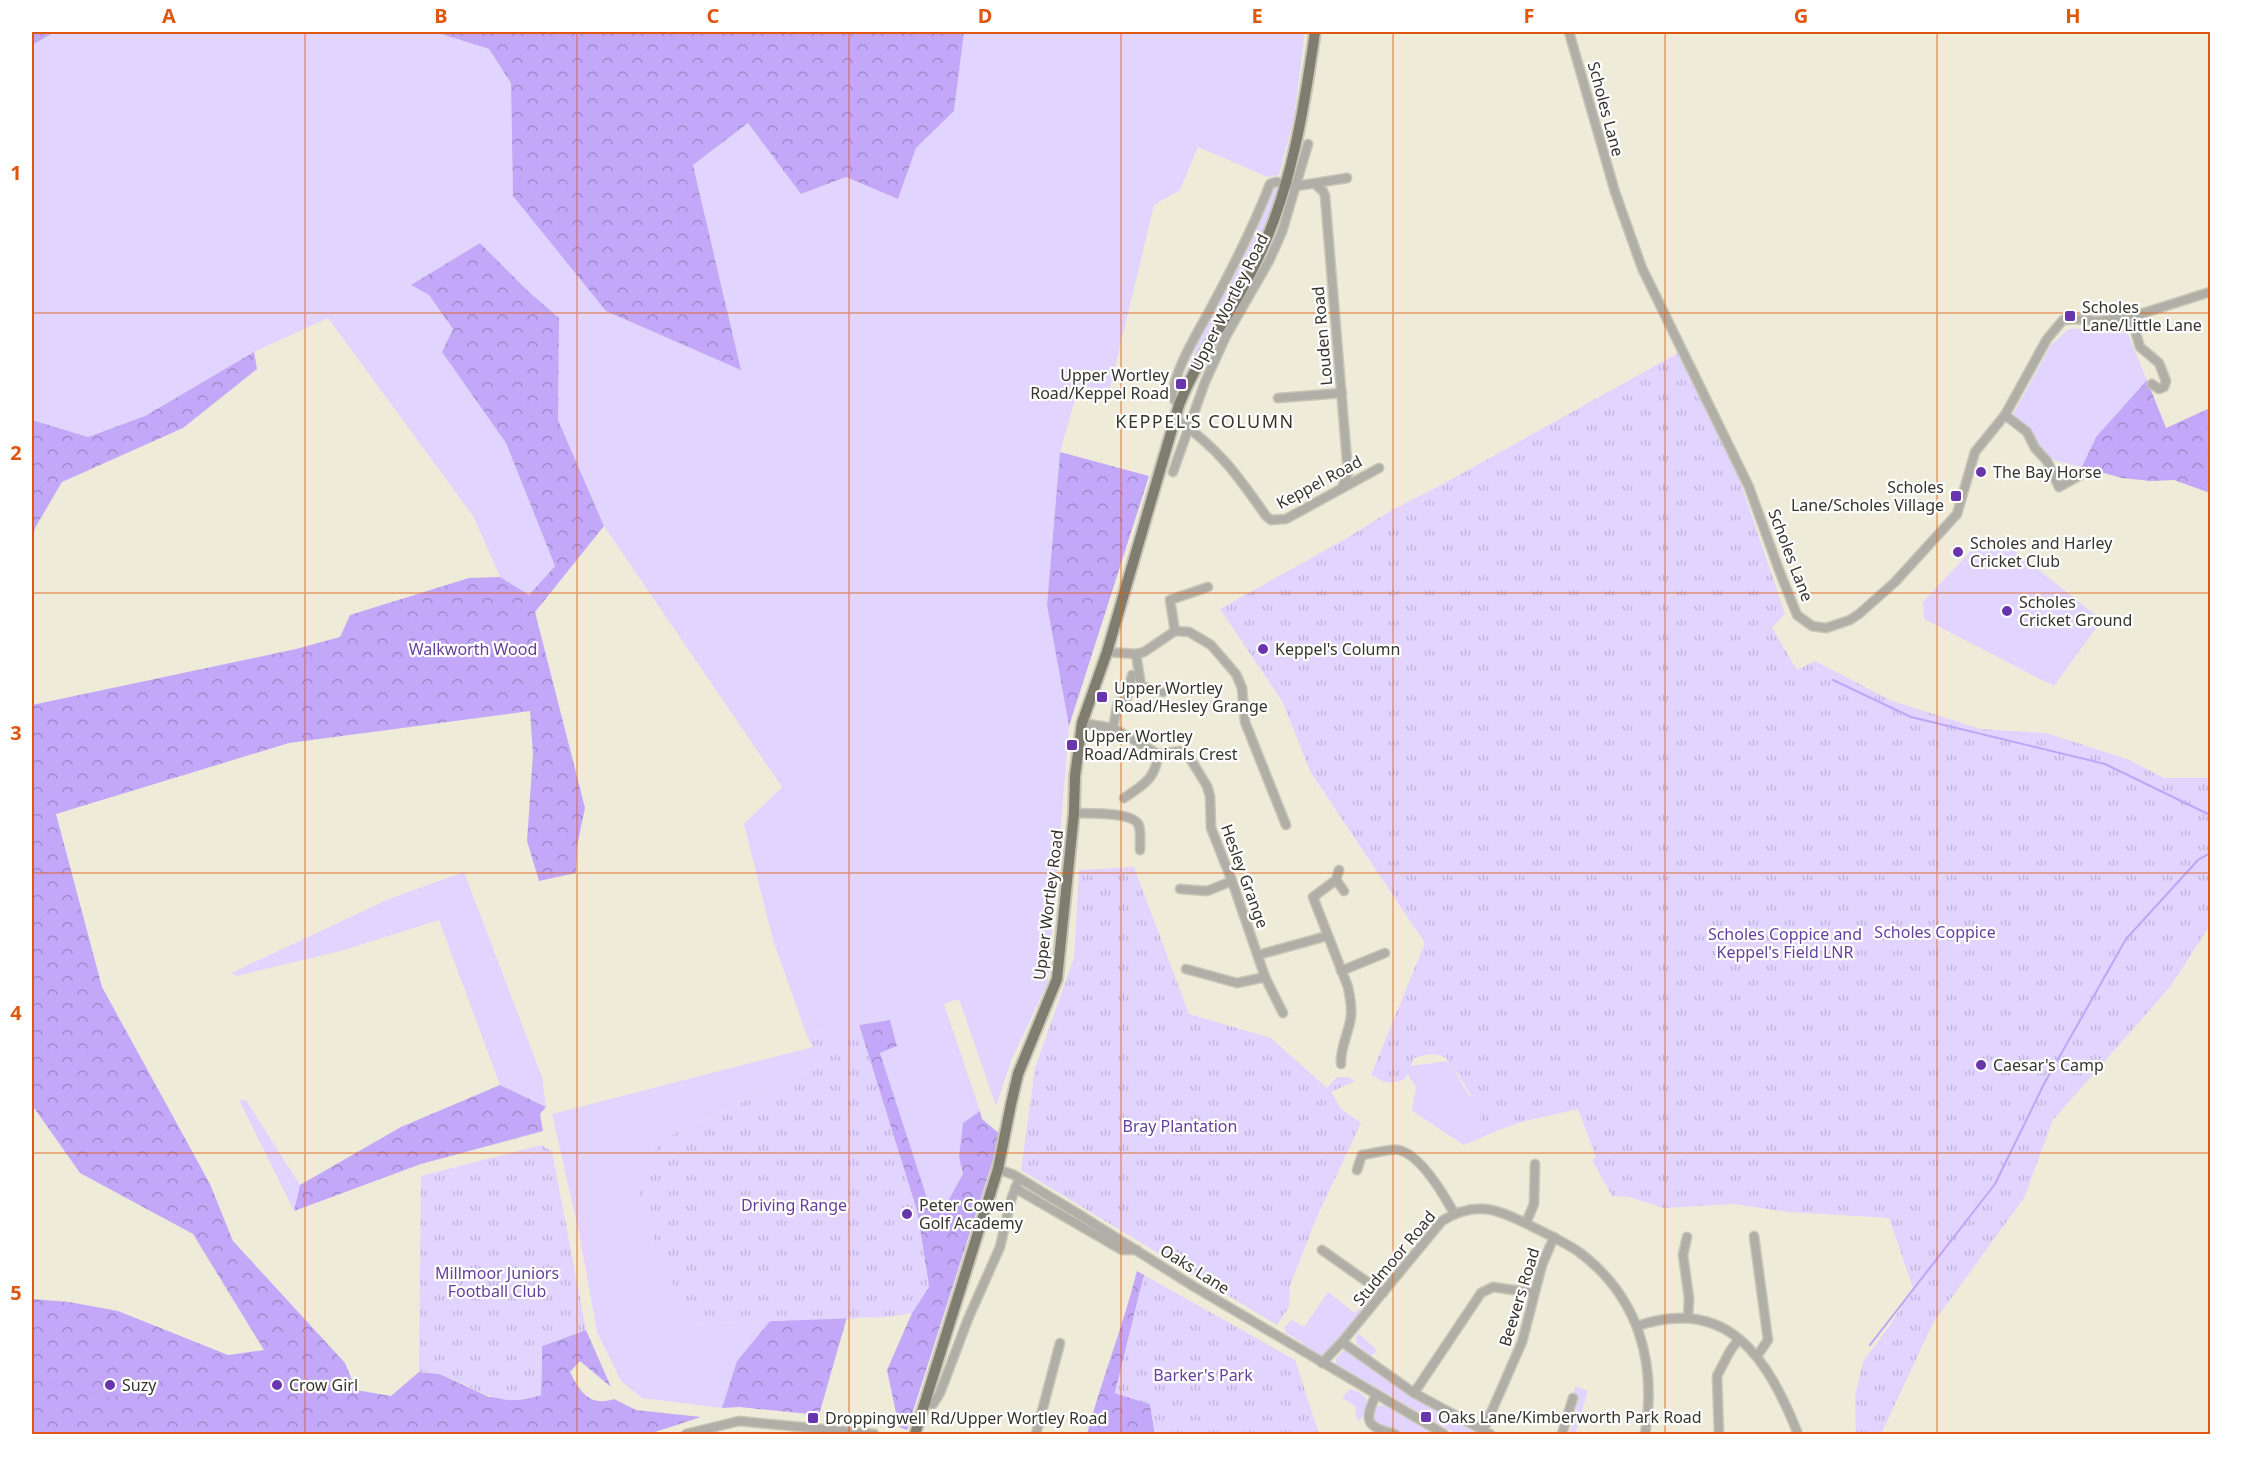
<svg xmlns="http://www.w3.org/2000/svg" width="2242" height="1466" viewBox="0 0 2242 1466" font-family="'Noto Sans',sans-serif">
	<defs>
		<pattern id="forest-crowns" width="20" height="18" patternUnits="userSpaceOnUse" patternTransform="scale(1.5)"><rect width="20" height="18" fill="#c3a8f9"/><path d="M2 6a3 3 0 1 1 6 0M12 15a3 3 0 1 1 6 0" fill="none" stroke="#9f8aca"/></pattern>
		<pattern id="park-tufts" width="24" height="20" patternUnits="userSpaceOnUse" patternTransform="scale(1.5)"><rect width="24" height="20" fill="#e1d4ff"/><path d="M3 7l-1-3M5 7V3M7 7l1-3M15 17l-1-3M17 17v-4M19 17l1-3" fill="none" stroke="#c2b7db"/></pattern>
	</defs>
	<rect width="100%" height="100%" fill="#eeebd9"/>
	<!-- grass -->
	<g fill="#e1d4ff">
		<polygon points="55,32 435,32 489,49 511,83 513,196 741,370 693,165 748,123 801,194 846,177 898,199 916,148 954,111 964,32 1305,32 1294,117 1279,175 1268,177 1198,147 1180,190 1154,205 1109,392 1079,385 1060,452 1047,605 1069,726 1048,982 1011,1061 996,1106 959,999 944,1004 980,1111 963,1123 959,1157 963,1174 947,1204 928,1201 880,1053 897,1046 890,1020 859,1025 828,1039 821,1030 807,1036 773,940 744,824 782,787 604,526 558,420 559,318 529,292 480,243 411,285 429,295 453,329 442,352 506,443 555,566 529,595 500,577 473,516 328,318 254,352 145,416 88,437 32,420 32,45"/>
		<polygon points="1274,187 1279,187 1264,237 1244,279 1180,385 1202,333 1244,257"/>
		<polygon points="2125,327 2147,380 2096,437 2082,467 2053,460 2012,416 2051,345 2069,329"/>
		<polygon points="1983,538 1998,538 2102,620 2054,686 1924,619 1923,602"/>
		<polygon points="464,872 542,1077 546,1107 500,1085 439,920 344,950 237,976 231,973 389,899"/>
		<polygon points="813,1047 822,1065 663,1139 690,1324 770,1321 737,1361 722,1408 642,1398 621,1381 597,1332 579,1232 552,1114"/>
		<polygon points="1449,1061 1469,1096 1502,1096 1496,1131 1464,1145 1412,1111 1416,1087 1403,1067"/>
		<polygon points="239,1100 246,1100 300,1185 294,1211"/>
		<path d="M1368,1286L1376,1292L1377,1296L1325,1355H1320L1303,1347V1343L1286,1333L1284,1327L1292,1320L1304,1327L1328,1292L1355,1313C1364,1304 1372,1301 1368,1286Z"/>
		<polygon points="1358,1333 1377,1350 1371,1357 1357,1344 1356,1337"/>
		<polygon points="1350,1350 1410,1395 1438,1412 1438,1414 1481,1434 1456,1434 1360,1378 1343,1371 1336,1364 1336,1358 1343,1351"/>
		<polygon points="1575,1386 1588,1391 1575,1434 1569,1434 1577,1410 1575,1407 1577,1399 1573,1398"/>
		<path d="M1350,1389L1359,1392L1366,1398C1368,1406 1365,1418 1357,1421L1355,1406L1342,1398Z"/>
		<path d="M1380,1405L1386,1406L1437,1434C1407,1434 1399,1436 1372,1421L1373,1411Z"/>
	</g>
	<!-- forest -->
	<g fill="url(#forest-crowns)">
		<polygon points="32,32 55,32 32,45"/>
		<polygon points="435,32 964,32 954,111 916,148 898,199 846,177 801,194 748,123 693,165 741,370 606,311 513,196 511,83 489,49"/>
		<path d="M480,243L529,292L559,318L558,420L604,526L535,612L585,808L577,846L576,873L539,881L527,841L533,754L530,711L289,743L56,814L102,987L210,1184L233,1241L345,1363L356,1390L391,1396L419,1372L440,1374L489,1397L541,1395L542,1346L586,1330L611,1387L580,1361L570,1372C580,1392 590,1407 614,1399L636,1410L701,1417L649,1434H32V1299L69,1302L118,1311L228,1355L264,1350L193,1234L80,1173L32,1105V705L296,649L340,637L350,615L469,578L500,577L529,595L555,566L506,443L442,352L453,329L429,295L411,285Z"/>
		<polygon points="254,352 257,369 183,428 62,482 35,528 32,545 32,420 88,437 145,416"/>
		<polygon points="2147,380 2166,428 2210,408 2210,493 2174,480 2151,481 2122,478 2082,467 2096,437"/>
		<polygon points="1060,452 1149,476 1069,726 1047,605"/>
		<polygon points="890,1020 897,1046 880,1053 928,1201 947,1203 963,1174 959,1157 963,1123 980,1111 982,1119 1001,1135 907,1430 899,1427 887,1370 912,1313 929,1286 917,1211 859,1025"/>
		<polygon points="500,1085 546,1107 540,1114 543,1131 421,1164 294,1211 300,1185 401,1127"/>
		<path d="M1137,1271L1144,1275L1115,1393L1150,1404L1155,1434H1087C1102,1379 1123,1326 1137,1271Z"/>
		<polygon points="847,1317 819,1415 739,1407 722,1408 737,1361 770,1321"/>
	</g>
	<!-- park -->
	<g fill="url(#park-tufts)">
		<path d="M1678,353L1738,475L1785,614L1772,628L1797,670L1815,661L1892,701L1981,729L2046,733L2127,759L2164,778H2210V925L2170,987L2053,1120L2024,1198L1933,1323L1881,1434H1856L1855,1396L1863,1362L1890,1325L1913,1288L1889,1218L1789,1212L1734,1204L1664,1208L1629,1197L1612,1196L1592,1160L1596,1157L1578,1109L1525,1121L1484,1135C1480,1105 1464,1083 1447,1059C1437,1051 1426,1055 1414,1058L1405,1079C1390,1085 1384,1083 1371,1075L1425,943L1311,773L1282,701L1220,609L1347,538L1392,510L1441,485Z"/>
		<polygon points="1134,867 1189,1014 1271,1038 1327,1088 1337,1077 1348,1077 1355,1081 1331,1092 1341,1109 1361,1123 1317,1217 1290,1285 1289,1307 1277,1325 1021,1170 1035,1068 1074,958 1079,870"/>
		<polygon points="859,1025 917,1211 929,1287 912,1313 887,1317 690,1324 655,1242 635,1179 663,1139 822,1065 807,1036 821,1030 828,1039"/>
		<path d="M541,1145L552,1151L586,1330L542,1346L541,1395C497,1410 481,1389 442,1375C435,1372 426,1373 419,1372L421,1176Z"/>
		<polygon points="1144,1275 1295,1360 1319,1434 1155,1434 1150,1404 1115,1393"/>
	</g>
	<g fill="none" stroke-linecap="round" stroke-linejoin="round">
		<!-- stream -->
		<g stroke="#c0a5f6" stroke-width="2">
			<polyline points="1833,680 1911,717 2105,764 2210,815"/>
			<polyline points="1870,1345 1995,1184 2044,1084 2126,939 2198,860 2210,853"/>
			<polyline points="32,1378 104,1397 154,1390"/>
		</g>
		<defs>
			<g id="minor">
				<polyline points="1569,32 1615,192 1642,268 1749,487 1779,570 1797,615 1812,626 1826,628 1850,620 1859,614 1895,582 1957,514 1975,452 2005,415 2047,339 2063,320 2075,319 2098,321 2131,317 2210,292"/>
				<polyline points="1315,184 1323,191 1325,196 1348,473 1342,488"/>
				<polyline points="2131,317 2140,347 2159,363 2166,381 2164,387 2159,389 2152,384"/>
				<polyline points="1278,398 1342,393"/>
				<path d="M1179,405L1172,397C1175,367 1199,331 1213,304C1234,265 1254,226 1270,184L1276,182L1297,186L1347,178"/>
				<polyline points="2005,415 2027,432 2035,448 2047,461 2059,487 2081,475"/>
				<path d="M1175,418C1219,449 1236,473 1266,516L1271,520L1286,519L1379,468"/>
				<polyline points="1173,472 1205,382 1226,336 1269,261 1282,232 1308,144"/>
				<polyline points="1175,631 1170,600 1208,587"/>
				<polyline points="1107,652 1136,654 1144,652 1175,631 1189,632 1211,645 1236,674 1242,688 1245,722 1286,825"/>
				<polyline points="1136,654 1141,686 1163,692"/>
				<polyline points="1082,723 1113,728 1158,754 1181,751 1188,755 1207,786 1210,796 1211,828 1232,881 1265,977 1283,1013"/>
				<polyline points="1113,728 1118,702 1126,701 1132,675"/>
				<path d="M1124,798C1143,785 1156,779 1158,754"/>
				<path d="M1074,813C1088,814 1135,811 1139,826C1141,833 1140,843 1140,850"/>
				<polyline points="1339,870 1336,880 1344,891"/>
				<path d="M1336,880L1313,897L1348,987C1350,997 1352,1006 1351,1016C1349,1033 1340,1047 1341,1064"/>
				<polyline points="1180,889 1207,891 1232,881"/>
				<polyline points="1258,955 1327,936"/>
				<polyline points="1186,969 1237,983 1265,977"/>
				<polyline points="1341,971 1385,953"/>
				<polyline points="998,1169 1014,1175 1080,1215 1193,1286 1444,1434"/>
				<path d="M1357,1170L1362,1155C1371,1154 1392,1148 1399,1150C1421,1155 1444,1195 1454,1213"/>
				<polyline points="1015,1188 1122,1250 1137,1250"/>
				<polyline points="1526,1223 1534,1204 1535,1164"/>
				<polyline points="1754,1236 1768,1340 1757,1356"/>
				<polyline points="1687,1237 1683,1255 1689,1298 1688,1317"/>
				<polyline points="1322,1250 1383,1293"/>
				<path d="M1637,1326C1729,1295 1768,1359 1798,1434"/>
				<polyline points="1342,1342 1414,1393 1490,1434"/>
				<path d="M1322,1363L1342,1342L1442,1221C1476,1200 1498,1209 1531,1226C1547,1234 1564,1242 1579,1252C1639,1297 1657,1363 1645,1434"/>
				<polyline points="1414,1393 1481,1293 1493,1287 1534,1293"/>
				<path d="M1376,1395C1363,1422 1367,1427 1395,1434"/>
				<polyline points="925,1403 933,1404 940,1393 968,1319 1000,1247 1011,1200 1019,1179"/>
				<polyline points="1483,1431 1522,1342 1542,1265 1554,1237"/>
				<polyline points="686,1434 739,1421 874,1434"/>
				<polyline points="1036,1434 1060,1343"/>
				<polyline points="1562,1434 1573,1398"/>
				<polyline points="1719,1434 1717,1376 1730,1351 1739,1339"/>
			</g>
			<path id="major" d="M915,1434L998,1169L1011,1104L1018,1074L1057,979L1074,813L1075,776L1082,723L1107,652L1179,405C1200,352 1236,308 1259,256C1292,186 1304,108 1315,32"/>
		</defs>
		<!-- minor casing -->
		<use href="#minor" stroke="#c9c6b7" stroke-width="11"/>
		<!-- major casing -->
		<use href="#major" stroke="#c9c6b7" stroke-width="14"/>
		<!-- minor -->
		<use href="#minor" stroke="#b0afa7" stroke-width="8"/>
		<!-- major -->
		<use href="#major" stroke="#7f7d70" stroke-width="10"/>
	</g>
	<!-- grid -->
	<path fill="none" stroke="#df570e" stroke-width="1.5" stroke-opacity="0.55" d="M305,32V1434M577,32V1434M849,32V1434M1121,32V1434M1393,32V1434M1665,32V1434M1937,32V1434M32,313H2210M32,593H2210M32,873H2210M32,1153H2210"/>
	<!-- markers -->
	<g fill="#6835ac" stroke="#fff" stroke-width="2">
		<rect x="2064" y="310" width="12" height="12" rx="3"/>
		<rect x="1175" y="378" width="12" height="12" rx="3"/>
		<circle cx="1981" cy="472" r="6"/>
		<rect x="1950" y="490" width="12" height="12" rx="3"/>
		<circle cx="1958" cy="552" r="6"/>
		<circle cx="2007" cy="611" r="6"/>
		<circle cx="1263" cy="649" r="6"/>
		<rect x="1096" y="691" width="12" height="12" rx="3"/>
		<rect x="1066" y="739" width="12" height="12" rx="3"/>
		<circle cx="1981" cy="1065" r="6"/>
		<circle cx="907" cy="1214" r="6"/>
		<circle cx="110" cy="1385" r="6"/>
		<circle cx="277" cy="1385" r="6"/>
		<rect x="1420" y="1411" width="12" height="12" rx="3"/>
		<rect x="807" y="1412" width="12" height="12" rx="3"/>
	</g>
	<g text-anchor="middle" stroke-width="4.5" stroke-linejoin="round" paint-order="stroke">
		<!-- street labels -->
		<g font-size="16" fill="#35342d" stroke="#fff">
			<text transform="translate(1606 109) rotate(75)" y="6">Scholes Lane</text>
			<text transform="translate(1229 302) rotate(-63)" y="6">Upper Wortley Road</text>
			<text transform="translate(1322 336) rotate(-95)" y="6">Louden Road</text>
			<text transform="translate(1319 482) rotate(-28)" y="6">Keppel Road</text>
			<text transform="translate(1791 555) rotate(69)" y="6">Scholes Lane</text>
			<text transform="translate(1245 876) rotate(70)" y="6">Hesley Grange</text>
			<text transform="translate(1048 905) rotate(-83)" y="6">Upper Wortley Road</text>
			<text transform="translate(1394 1258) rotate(-50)" y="6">Studmoor Road</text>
			<text transform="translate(1195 1269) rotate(32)" y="6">Oaks Lane</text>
			<text transform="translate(1519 1297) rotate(-73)" y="6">Beevers Road</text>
		</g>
		<!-- poi labels -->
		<g font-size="16" fill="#35342d" stroke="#fff" text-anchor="start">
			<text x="2082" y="313">Scholes<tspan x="2082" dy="18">Lane/Little Lane</tspan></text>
			<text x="1169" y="381" text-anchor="end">Upper Wortley<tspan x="1169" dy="18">Road/Keppel Road</tspan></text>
			<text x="1993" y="478">The Bay Horse</text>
			<text x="1944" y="493" text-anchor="end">Scholes<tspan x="1944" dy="18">Lane/Scholes Village</tspan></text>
			<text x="1970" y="549">Scholes and Harley<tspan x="1970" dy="18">Cricket Club</tspan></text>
			<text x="2019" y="608">Scholes<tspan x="2019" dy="18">Cricket Ground</tspan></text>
			<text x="1275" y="655">Keppel's Column</text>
			<text x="1114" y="694">Upper Wortley<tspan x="1114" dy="18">Road/Hesley Grange</tspan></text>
			<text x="1084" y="742">Upper Wortley<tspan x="1084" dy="18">Road/Admirals Crest</tspan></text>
			<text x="1993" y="1071">Caesar's Camp</text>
			<text x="919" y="1211">Peter Cowen<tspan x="919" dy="18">Golf Academy</tspan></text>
			<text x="122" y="1391">Suzy</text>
			<text x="289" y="1391">Crow Girl</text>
			<text x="1438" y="1423">Oaks Lane/Kimberworth Park Road</text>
			<text x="825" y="1424">Droppingwell Rd/Upper Wortley Road</text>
		</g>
		<!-- park labels -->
		<g font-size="16" fill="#643f9d" stroke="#fff">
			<text x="473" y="655">Walkworth Wood</text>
			<text x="1935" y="938">Scholes Coppice</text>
			<text x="1785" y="940">Scholes Coppice and<tspan x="1785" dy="18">Keppel's Field LNR</tspan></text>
			<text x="1180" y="1132">Bray Plantation</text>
			<text x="794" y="1211">Driving Range</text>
			<text x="497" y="1279">Millmoor Juniors<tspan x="497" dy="18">Football Club</tspan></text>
			<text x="1203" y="1381">Barker's Park</text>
		</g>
		<!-- neighbourhood labels -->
		<g font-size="18" letter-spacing="1.5" fill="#3a382a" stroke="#fff">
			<text x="1205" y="428">KEPPEL'S COLUMN</text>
		</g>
	</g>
	<!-- border -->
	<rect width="2242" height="1466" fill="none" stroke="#ffffff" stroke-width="66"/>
	<rect x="33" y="33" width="2176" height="1400" fill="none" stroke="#df570e" stroke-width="2"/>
	<g font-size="20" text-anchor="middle" font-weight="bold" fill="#df570e">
		<text x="169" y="23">A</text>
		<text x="441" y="23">B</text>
		<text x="713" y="23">C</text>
		<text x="985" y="23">D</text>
		<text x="1257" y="23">E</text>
		<text x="1529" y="23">F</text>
		<text x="1801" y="23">G</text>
		<text x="2073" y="23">H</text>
		<text x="16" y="180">1</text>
		<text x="16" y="460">2</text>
		<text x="16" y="740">3</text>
		<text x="16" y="1020">4</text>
		<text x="16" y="1300">5</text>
	</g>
</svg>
